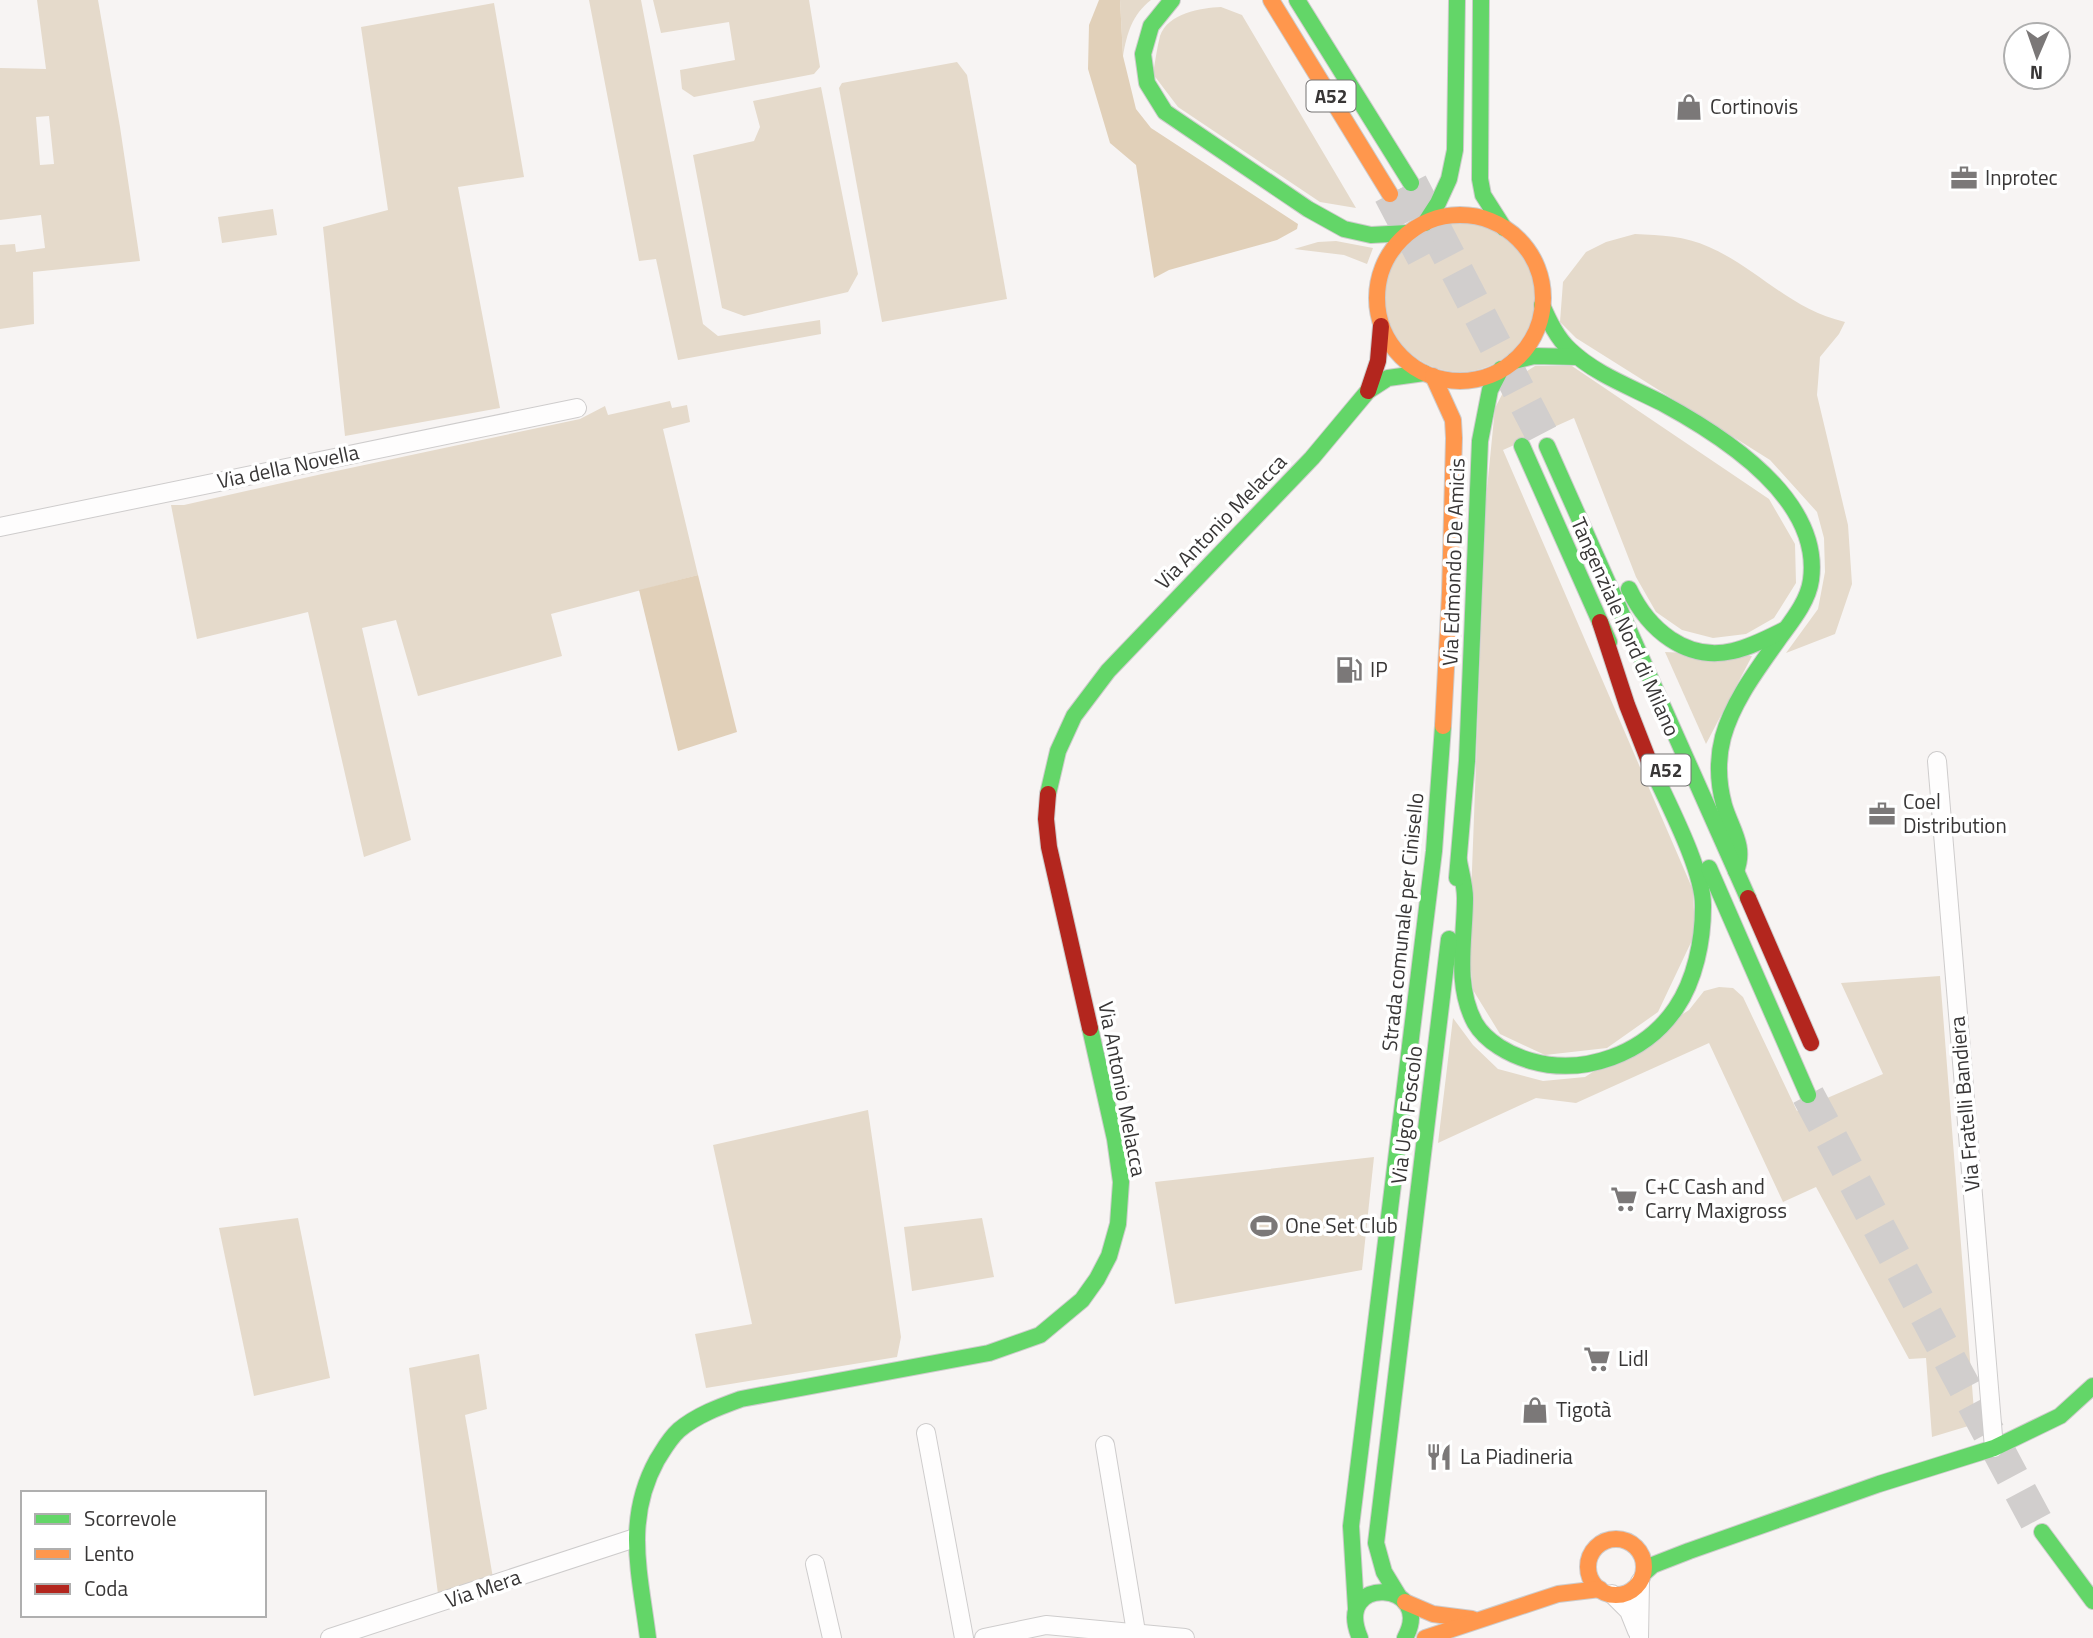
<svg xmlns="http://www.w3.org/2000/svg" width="2093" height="1638" viewBox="0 0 2093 1638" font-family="'Titillium Web',sans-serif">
	<rect width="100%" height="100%" fill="#f7f4f3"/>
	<!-- green -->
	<g fill="#e5dacb" fill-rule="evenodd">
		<path d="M37,0H98L120,127L140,261L33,272L34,324L0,329V245L15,244L16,252L45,248L41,215L0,220V68L46,69ZM49,116L54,164L40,165L36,117Z"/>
		<polygon points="589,0 641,0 703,324 718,336 820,320 821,334 678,360 656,259 639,261"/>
		<polygon points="653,0 809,0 820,67 814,74 694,97 682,89 680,70 735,60 729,22 661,33"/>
		<path d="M1120,0H1151C1132,15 1127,33 1123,56Z"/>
		<polygon points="494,3 524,177 458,187 500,408 345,436 323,227 388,210 361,27"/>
		<path d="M1221,7L1242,15L1356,208L1320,202L1178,107L1153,74C1155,62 1157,48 1160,36C1168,13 1201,8 1221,7Z"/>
		<polygon points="957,62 967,75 1007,299 882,322 839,88 842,83"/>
		<polygon points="821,87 858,274 848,292 744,316 722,308 693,155 754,141 760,127 753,101"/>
		<polygon points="273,209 277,235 222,243 218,217"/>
		<circle cx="1460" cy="297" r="75"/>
		<path d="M1635,234C1661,235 1685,236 1709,247C1759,269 1789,309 1845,322L1839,334L1820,357L1817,395L1848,525L1852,584L1835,634L1786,653L1818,609L1825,572L1824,538L1817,512L1770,460L1576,338L1560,322L1563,282L1586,252L1606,242Z"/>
		<polygon points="1336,241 1373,248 1367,264 1344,255 1294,249 1318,242"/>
		<polygon points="1535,366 1572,366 1769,499 1795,544 1796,583 1774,618 1746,634 1713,638 1682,630 1656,612 1636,577 1574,418 1503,450 1693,890 1695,934 1658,1012 1607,1048 1545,1055 1500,1034 1473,990 1469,949 1486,499 1495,408 1508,383"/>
		<polygon points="670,401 672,408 687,405 690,422 663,429 698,575 551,614 562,656 418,696 396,620 362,628 411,840 364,857 308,612 197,639 171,505 184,505 322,474 580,419 605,406 608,415"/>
		<polygon points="1665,652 1752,656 1706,744"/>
		<polygon points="1940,976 1975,1424 1932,1437 1926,1358 1909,1359 1816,1187 1783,1202 1709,1043 1576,1103 1536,1098 1438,1143 1453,1018 1473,1045 1498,1069 1543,1081 1585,1077 1689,1010 1704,991 1719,987 1733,988 1743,997 1797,1111 1883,1074 1841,983"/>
		<polygon points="868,1110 901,1337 897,1357 706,1388 695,1334 752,1324 713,1145"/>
		<polygon points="1374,1157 1362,1270 1175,1304 1155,1182"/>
		<polygon points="298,1218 330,1378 254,1396 219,1228"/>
		<polygon points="982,1218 994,1277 912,1291 904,1227"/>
		<polygon points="479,1354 487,1409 465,1415 493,1578 438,1594 409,1368"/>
	</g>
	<!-- forest -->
	<g fill="#e1d0b9">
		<polygon points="1099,0 1120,0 1123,56 1136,109 1151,128 1298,224 1297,229 1277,240 1169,270 1154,278 1136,165 1110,143 1088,69 1089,25"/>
		<polygon points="698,575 737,732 678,751 639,590"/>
	</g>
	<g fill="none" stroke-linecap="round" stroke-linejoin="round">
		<!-- highway-tunnel -->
		<g stroke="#d1cecd" stroke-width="33" stroke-dasharray="33 17" stroke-linecap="butt">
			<polyline points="1411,183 1543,437"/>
			<polyline points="1390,194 1423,257"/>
			<polyline points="1808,1095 2042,1532"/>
		</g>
		<defs>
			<g id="street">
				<polyline points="0,527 577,408"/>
				<polyline points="1937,761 1994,1448"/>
				<polyline points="926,1433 964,1638"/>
				<polyline points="1105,1445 1136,1632"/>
				<polyline points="815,1564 832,1638"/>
				<polyline points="1612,1594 1629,1611 1637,1631"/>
				<polyline points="330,1638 635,1538"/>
				<polyline points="984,1638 1046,1625 1185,1638"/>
				<polyline points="1639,1638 1640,1582"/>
			</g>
			<g id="fast">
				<polyline points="1172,0 1151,26 1143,54 1147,83 1165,112 1308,209 1344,229 1371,235 1407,233"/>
				<polyline points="1297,0 1411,183"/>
				<polyline points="1481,0 1480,179 1483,195 1504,228"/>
				<polyline points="1425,223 1438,203 1449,179 1455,150 1457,0"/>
				<path d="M1542,305C1549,321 1557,338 1570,350C1595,374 1631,387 1662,403C1723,436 1822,499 1811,580C1808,602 1791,622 1778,640C1757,670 1733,701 1723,737C1717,760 1718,783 1724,805C1731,829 1746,846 1736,871"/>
				<polyline points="1514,361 1534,356 1578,357"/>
				<polyline points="1522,446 1609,642"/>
				<polyline points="1547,446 1748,898"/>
				<path d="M1629,589C1648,629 1686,662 1733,651C1751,647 1768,638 1784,630"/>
				<polyline points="1048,794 1058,751 1074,716 1108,671 1312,458 1368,391 1388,378 1424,373"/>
				<path d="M1459,861C1461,873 1465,885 1465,898C1465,939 1454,984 1475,1023C1486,1042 1510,1055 1531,1061C1584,1076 1645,1054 1676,1008C1695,980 1703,941 1703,907C1704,870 1666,800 1650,764"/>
				<polyline points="1709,868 1808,1095"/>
				<polyline points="1457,878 1467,761 1480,441 1490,390 1501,369"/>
				<polyline points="2042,1532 2093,1601"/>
				<polyline points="1644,1573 1653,1565 1689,1551 1879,1484 1994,1448 2060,1416 2093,1386"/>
				<polyline points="1398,1595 1384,1572 1376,1543 1449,939"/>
				<polyline points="1356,1608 1351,1526 1434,851 1443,726"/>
				<path d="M648,1638C640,1574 624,1520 657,1460C664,1449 669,1439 679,1430C697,1415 719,1407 741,1399L989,1353L1040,1335L1082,1300L1097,1279L1109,1256L1118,1224L1121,1182L1115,1139L1090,1028"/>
				<path d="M1360,1638C1332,1573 1436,1581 1405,1638"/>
			</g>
			<g id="slow">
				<polyline points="1271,0 1390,194"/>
				<circle cx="1460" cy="298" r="83"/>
				<polyline points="1433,376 1453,420 1454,438 1450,593 1443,726"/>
				<circle cx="1616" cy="1567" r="28"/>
				<polyline points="1405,1602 1433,1614 1472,1619"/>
				<polyline points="1425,1638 1558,1594 1600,1589"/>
			</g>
			<g id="jam">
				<polyline points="1368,391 1378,361 1381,326"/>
				<polyline points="1600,622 1627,705 1650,764"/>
				<polyline points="1048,794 1046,819 1049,847 1090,1028"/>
				<polyline points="1748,898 1811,1043"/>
			</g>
		</defs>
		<!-- street casing -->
		<use href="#street" stroke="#cecccc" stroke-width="20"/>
		<!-- fast casing -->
		<use href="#fast" stroke="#cecccc" stroke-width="18"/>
		<!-- slow casing -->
		<use href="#slow" stroke="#cecccc" stroke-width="18"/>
		<!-- jam casing -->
		<use href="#jam" stroke="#cecccc" stroke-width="18"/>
		<!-- street -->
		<use href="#street" stroke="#fefdfd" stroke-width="18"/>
		<!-- fast -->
		<use href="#fast" stroke="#63d668" stroke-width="16"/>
		<!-- slow -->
		<use href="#slow" stroke="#ff974d" stroke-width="16"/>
		<!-- jam -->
		<use href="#jam" stroke="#b3261e" stroke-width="16"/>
	</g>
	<!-- icons -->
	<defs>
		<symbol id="shop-bare" viewBox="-9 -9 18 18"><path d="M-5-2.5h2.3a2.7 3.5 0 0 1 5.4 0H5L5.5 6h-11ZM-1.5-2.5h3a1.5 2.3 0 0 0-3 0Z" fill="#7b7878" stroke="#fff" stroke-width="2.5" paint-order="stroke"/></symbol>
		<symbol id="office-bare" viewBox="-9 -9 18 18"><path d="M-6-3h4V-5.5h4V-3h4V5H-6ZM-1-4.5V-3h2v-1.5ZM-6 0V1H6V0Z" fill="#7b7878" stroke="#fff" stroke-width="2.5" paint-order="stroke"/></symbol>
		<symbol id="fuel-bare" viewBox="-9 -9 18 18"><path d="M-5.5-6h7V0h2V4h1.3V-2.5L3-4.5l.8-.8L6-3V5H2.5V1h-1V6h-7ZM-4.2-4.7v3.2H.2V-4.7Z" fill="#7b7878" stroke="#fff" stroke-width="2.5" paint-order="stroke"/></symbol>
		<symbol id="supermarket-bare" viewBox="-9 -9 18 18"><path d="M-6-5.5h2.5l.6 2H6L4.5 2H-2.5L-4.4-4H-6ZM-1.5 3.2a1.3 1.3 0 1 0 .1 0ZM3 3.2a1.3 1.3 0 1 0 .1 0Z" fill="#7b7878" stroke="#fff" stroke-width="2.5" paint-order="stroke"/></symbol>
		<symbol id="stadium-bare" viewBox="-9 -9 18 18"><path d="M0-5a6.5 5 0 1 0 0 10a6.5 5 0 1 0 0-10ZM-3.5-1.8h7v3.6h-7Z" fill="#7b7878" stroke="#fff" stroke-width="2.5" paint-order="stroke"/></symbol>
		<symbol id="restaurant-bare" viewBox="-9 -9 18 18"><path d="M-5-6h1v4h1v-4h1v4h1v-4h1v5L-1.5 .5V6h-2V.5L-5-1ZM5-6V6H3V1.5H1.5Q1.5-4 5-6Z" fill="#7b7878" stroke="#fff" stroke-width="2.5" paint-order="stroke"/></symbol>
	</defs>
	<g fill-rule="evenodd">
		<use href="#shop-bare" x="1670" y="88" width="38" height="38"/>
		<use href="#office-bare" x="1945" y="159" width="38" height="38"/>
		<use href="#fuel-bare" x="1330" y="651" width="38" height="38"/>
		<use href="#office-bare" x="1863" y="795" width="38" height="38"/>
		<use href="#supermarket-bare" x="1605" y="1180" width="38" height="38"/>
		<use href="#stadium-bare" x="1245" y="1207" width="38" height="38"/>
		<use href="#supermarket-bare" x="1578" y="1340" width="38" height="38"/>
		<use href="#shop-bare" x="1516" y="1391" width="38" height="38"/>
		<use href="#restaurant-bare" x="1420" y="1438" width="38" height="38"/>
	</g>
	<g text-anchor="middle" stroke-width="7" stroke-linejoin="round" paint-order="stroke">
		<!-- shield labels -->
		<g fill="#fff" stroke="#747272" stroke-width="2">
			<rect x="1306.5" y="80.5" width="49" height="31" rx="5"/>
			<rect x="1641.5" y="754.5" width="49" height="31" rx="5"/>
		</g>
		<g font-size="19" font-weight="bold" fill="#383636">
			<text x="1331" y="103">A52</text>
			<text x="1666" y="777">A52</text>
		</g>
		<!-- poi labels -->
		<g font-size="21" fill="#383636" stroke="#fff" text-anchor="start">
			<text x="1710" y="114">Cortinovis</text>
			<text x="1985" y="185">Inprotec</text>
			<text x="1370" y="677">IP</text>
			<text x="1903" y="809">Coel<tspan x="1903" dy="24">Distribution</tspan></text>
			<text x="1645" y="1194">C+C Cash and<tspan x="1645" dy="24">Carry Maxigross</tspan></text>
			<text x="1285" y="1233">One Set Club</text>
			<text x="1618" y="1366">Lidl</text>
			<text x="1556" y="1417">Tigotà</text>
			<text x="1460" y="1464">La Piadineria</text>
		</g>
		<!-- street labels -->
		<g font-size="21" fill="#383636" stroke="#fff">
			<text transform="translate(288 467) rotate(-12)" y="7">Via della Novella</text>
			<text transform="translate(1221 522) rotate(-46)" y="7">Via Antonio Melacca</text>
			<text transform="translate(1454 562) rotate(-88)" y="7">Via Edmondo De Amicis</text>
			<text transform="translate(1625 627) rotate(66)" y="7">Tangenziale Nord di Milano</text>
			<text transform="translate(1403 922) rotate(-84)" y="7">Strada comunale per Cinisello</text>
			<text transform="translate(1122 1089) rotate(79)" y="7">Via Antonio Melacca</text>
			<text transform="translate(1965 1104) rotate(-95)" y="7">Via Fratelli Bandiera</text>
			<text transform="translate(1407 1115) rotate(-83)" y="7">Via Ugo Foscolo</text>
			<text transform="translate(483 1589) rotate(-19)" y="7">Via Mera</text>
		</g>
	</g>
	<!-- legend -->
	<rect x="21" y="1491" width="245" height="126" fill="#ffffff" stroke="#afafaf" stroke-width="2"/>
	<rect x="35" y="1514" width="35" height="10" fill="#63d668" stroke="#afafaf" stroke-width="2"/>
	<text x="84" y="1526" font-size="21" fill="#383636">Scorrevole</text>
	<rect x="35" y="1549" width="35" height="10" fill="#ff974d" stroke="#afafaf" stroke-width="2"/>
	<text x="84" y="1561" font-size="21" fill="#383636">Lento</text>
	<rect x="35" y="1584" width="35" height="10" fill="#b3261e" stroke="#afafaf" stroke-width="2"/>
	<text x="84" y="1596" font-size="21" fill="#383636">Coda</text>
	<!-- north arrow -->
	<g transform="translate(2037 56) rotate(182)"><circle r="33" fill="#ffffff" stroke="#afafaf" stroke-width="2"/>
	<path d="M0-5L12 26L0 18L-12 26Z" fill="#7b7878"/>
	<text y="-10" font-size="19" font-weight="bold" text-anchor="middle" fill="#383636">N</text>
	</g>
</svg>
